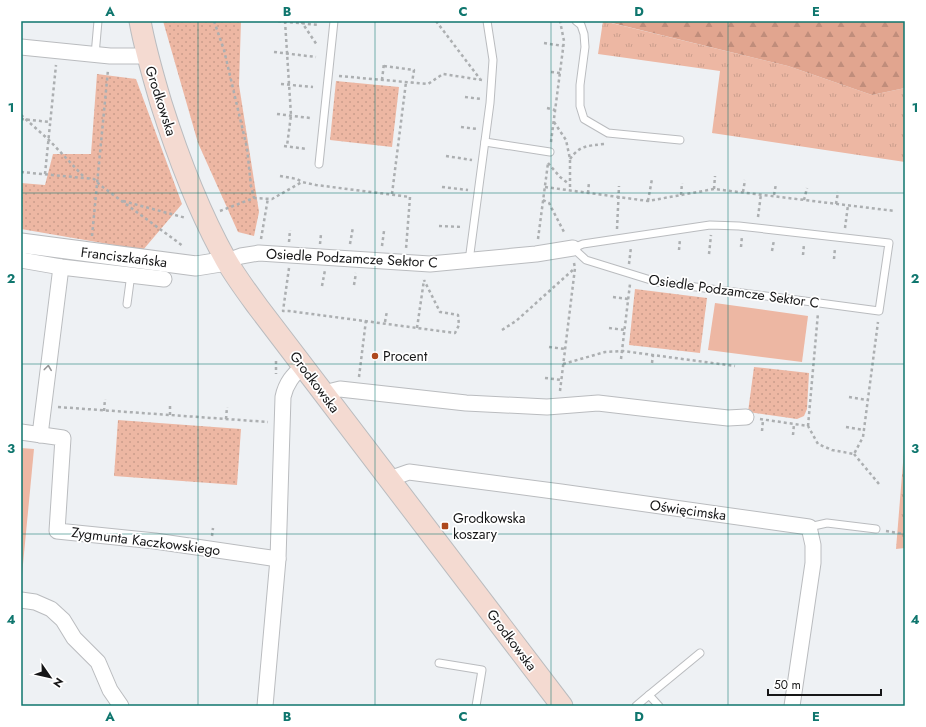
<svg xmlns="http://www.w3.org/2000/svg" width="926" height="727" viewBox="0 0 926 727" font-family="Jost,sans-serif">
	<defs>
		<pattern id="grass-tufts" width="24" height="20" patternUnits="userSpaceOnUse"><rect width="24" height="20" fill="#edb7a3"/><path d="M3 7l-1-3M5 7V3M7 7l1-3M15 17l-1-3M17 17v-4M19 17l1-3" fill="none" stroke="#ca9d8c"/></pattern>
		<pattern id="forest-firs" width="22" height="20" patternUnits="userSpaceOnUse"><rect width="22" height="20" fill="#e1a58f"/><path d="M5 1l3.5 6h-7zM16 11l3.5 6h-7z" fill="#c08d7b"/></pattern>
		<pattern id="park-dots" width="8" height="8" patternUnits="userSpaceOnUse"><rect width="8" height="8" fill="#edb7a3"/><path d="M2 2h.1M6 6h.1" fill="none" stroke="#ca9d8c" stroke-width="1.8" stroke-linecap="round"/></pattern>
	</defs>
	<rect width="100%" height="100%" fill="#eef1f4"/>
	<!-- grass -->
	<g fill="url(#grass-tufts)">
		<polygon points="603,21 788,66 872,95 905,88 905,162 712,133 720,71 598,54"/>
		<polygon points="905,438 905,548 896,549"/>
	</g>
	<!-- forest -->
	<polygon fill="url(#forest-firs)" points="604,21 905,21 905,88 872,95 788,66"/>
	<!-- park -->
	<g fill="url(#park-dots)">
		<polygon points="163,21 241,21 239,85 259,212 254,236 238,232 198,143"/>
		<polygon points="97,74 136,79 182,204 143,250 21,229 21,183 45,185 53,154 91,154"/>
		<polygon points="336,81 399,87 392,147 330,140"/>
		<polygon points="635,289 707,298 700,353 629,345"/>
		<polygon points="754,367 809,373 807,409 804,416 797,419 748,412"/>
		<polygon points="118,420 241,429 237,485 114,476"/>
	</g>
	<!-- pitch -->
	<g fill="#edb7a3">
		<polygon points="715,303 808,316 802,362 708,350"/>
		<polygon points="21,448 34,449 21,585"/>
	</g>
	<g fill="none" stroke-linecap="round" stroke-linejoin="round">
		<defs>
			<g id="service">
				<polyline points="576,21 581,25 584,34 585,47 580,85 580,106 584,119 608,133 680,140"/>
				<polyline points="95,55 98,21"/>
				<polyline points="485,142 550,152"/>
				<polyline points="319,164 334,21"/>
				<polygon points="710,225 739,226 889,243 879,311 797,300 657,282 586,260 573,248 583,244"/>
				<polyline points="469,261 490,103 493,60 487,21"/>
				<polyline points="127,304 131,274"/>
				<polyline points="809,527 827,523 876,529"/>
				<polyline points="439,663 482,670 476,706"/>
				<polyline points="649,695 700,653"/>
				<polyline points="636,706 649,695 659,706"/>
			</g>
			<g id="minor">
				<polyline points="21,47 110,56 147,56"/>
				<polyline points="21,260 61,267 164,279"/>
				<polyline points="227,261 241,256 259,253 430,264 536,254 573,248"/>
				<polyline points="324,393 340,389 466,403 547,407 598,403 692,414 728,418 746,417"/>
				<polyline points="21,432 63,438 57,531 155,541 278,559"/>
				<polyline points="40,435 61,267"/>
				<polyline points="389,479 409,472 561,492 809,527 813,545 813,563 792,706"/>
				<polyline points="21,600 35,602 51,609 63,620 74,638 98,662 110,690 121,706"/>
				<path d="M265,706L278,559L283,397C286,383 293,375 303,366"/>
			</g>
			<polyline id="tertiary" points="21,243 196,266 227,261"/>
			<path id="secondary" d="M140,21C145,49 153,76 161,103C178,157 198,210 226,260C235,276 247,292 258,307L562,706"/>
		</defs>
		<!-- service casing -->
		<use href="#service" stroke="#babcbf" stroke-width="9"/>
		<!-- minor casing -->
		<use href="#minor" stroke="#babcbf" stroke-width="17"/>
		<!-- tertiary casing -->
		<use href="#tertiary" stroke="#babcbf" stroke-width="21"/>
		<!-- secondary casing -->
		<use href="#secondary" stroke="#babcbf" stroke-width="23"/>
		<!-- path -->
		<g stroke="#acafb1" stroke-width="2.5" stroke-dasharray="3 3" stroke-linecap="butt">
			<polyline points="214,21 224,50 247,148 251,186 254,198"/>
			<polyline points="278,21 319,25"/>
			<polyline points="285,21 291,115 287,146"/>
			<polyline points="301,21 317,45"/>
			<polyline points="436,21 480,79"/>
			<polyline points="544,43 563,46"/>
			<polyline points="274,52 316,57"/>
			<polyline points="384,66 414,70 412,83"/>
			<polyline points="551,72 560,73"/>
			<polyline points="339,76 428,84 443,74 482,80"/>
			<polyline points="382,80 384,63"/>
			<polyline points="281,84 313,87"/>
			<polyline points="465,97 481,99"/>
			<polyline points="547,108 555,110"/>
			<polyline points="277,114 310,118"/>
			<polyline points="21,115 49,140 84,177"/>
			<polyline points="21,119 50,122"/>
			<polyline points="554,122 566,140 570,159 570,190"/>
			<polyline points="461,127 477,129"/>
			<polyline points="551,142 564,41 560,21"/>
			<polyline points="284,146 307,149"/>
			<polyline points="446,156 472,160"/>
			<path d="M570,159C580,145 588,146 604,144"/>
			<polyline points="548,163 560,177 569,184"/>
			<polyline points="21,172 94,179 100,185 183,246"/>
			<polyline points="45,174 56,65"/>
			<polyline points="280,176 297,179 302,182"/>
			<polyline points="442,187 468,190"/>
			<polyline points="545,187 648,201 714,189 895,211"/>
			<polyline points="714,189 715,176"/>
			<polyline points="743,192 745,180"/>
			<polyline points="588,193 589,182"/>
			<polyline points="392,194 406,82"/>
			<polyline points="681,195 682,183"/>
			<polyline points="774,195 776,184"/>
			<polyline points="543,200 549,203 565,234"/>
			<polyline points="804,200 807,188"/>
			<polyline points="123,201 186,218"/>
			<polyline points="648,201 652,179"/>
			<polyline points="836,204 838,192"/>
			<polyline points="220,211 254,198 272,199 302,182 316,185 410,197 406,249"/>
			<polyline points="758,217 761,194"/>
			<polyline points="439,226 463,227"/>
			<polyline points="845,228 848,205"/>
			<polyline points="617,229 619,186"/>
			<polyline points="92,236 108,70"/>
			<polyline points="261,239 268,198"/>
			<polyline points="538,239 548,163"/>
			<polyline points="289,242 290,230"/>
			<polyline points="320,244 321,234"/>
			<polyline points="350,244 353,227"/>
			<polyline points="382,246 384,231"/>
			<polyline points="741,247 742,236"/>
			<polyline points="679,250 680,239"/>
			<polyline points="772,251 774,240"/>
			<polyline points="709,254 711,235"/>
			<polyline points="803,255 804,244"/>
			<polyline points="834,259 835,248"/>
			<polyline points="629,264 631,247"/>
			<polyline points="289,268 283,311 289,311 455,333 459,325 458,315 440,312 424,280"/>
			<polyline points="354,285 356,273"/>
			<polyline points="322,286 325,270"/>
			<polyline points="613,297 628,299"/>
			<polyline points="385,322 387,311"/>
			<polyline points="417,328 424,280"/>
			<polyline points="609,328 625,330"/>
			<polyline points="502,330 516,321 575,268"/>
			<polyline points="549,347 565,349"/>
			<polyline points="621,359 630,284"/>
			<polyline points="276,361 276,374"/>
			<polyline points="652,363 653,355"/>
			<polyline points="563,364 605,352 623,351 735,366"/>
			<polyline points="359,377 366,320"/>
			<polyline points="545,378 562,380"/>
			<polyline points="560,391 575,268 574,263"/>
			<polyline points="849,397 867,400"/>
			<polyline points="58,407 268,422"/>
			<polyline points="104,411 105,399"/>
			<polyline points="170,415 170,403"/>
			<polyline points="226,419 227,407"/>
			<polyline points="760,419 808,426 818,444 832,450 854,454 863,437 878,322"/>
			<polyline points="808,426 818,313"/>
			<polyline points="846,427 864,430"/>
			<polyline points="762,431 763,420"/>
			<polyline points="793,435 794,424"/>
			<polyline points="854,454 879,484"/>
			<polyline points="886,531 905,534"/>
			<polyline points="212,536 213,528"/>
		</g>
		<!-- service -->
		<use href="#service" stroke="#fff" stroke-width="7"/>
		<!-- minor -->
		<use href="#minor" stroke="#fff" stroke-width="15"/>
		<!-- tertiary -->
		<use href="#tertiary" stroke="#fff" stroke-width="19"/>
		<!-- secondary -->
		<use href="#secondary" stroke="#f4dad1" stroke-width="21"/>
	</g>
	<!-- one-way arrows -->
	<defs><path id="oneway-chevron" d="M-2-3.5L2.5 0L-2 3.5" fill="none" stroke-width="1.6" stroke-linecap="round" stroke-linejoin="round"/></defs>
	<use stroke="#969697" href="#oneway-chevron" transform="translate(48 368) rotate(-83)"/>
	<!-- grid -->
	<path fill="none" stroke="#0f766e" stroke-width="1" stroke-opacity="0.55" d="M198,21V706M375,21V706M551,21V706M728,21V706M21,193H905M21,364H905M21,534H905"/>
	<!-- markers -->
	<g fill="#ae481d" stroke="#fff" stroke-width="1.5">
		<circle cx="375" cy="356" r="4"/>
		<rect x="441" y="522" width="8" height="8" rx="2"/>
	</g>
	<g text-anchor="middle" stroke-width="3.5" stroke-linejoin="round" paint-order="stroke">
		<!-- street labels -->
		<g font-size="14" fill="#161617" stroke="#fff">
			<text transform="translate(161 101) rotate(72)" y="5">Grodkowska</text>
			<text transform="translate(124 257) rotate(7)" y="5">Franciszkańska</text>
			<text transform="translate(352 258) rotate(3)" y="5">Osiedle Podzamcze Sektor C</text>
			<text transform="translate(734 291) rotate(8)" y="5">Osiedle Podzamcze Sektor C</text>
			<text transform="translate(315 382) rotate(53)" y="5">Grodkowska</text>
			<text transform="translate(688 510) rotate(8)" y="5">Oświęcimska</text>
			<text transform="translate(146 541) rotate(7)" y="5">Zygmunta Kaczkowskiego</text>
			<text transform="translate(512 640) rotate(53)" y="5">Grodkowska</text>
		</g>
		<!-- poi labels -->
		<g font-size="14" fill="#161617" stroke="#fff" text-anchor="start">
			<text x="383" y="361">Procent</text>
			<text x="453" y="523">Grodkowska<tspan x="453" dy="16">koszary</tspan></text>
		</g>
	</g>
	<!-- border -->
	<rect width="926" height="727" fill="none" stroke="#ffffff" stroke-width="44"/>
	<!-- north arrow -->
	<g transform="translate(50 677) rotate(124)" stroke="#ffffff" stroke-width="3" paint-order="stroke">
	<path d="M0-3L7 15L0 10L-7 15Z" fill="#161617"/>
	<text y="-6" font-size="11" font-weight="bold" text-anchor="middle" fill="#161617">N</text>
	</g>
	<!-- scale -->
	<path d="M768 689v6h113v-6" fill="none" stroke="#161617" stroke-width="2"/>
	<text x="774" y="689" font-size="12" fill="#161617" stroke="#ffffff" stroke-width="3" paint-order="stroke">50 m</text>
	<rect x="22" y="22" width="882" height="683" fill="none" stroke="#0f766e" stroke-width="1.5"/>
	<g font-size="13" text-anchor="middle" font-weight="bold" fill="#0f766e">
		<text x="110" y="16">A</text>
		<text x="287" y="16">B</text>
		<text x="463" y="16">C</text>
		<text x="639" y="16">D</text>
		<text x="816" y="16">E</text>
		<text x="11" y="112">1</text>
		<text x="915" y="112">1</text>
		<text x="11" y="283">2</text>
		<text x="915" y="283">2</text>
		<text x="11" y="453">3</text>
		<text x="915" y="453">3</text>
		<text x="11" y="624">4</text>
		<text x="915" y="624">4</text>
		<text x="110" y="721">A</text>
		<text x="287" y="721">B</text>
		<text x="463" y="721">C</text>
		<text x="639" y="721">D</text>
		<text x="816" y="721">E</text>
	</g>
</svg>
